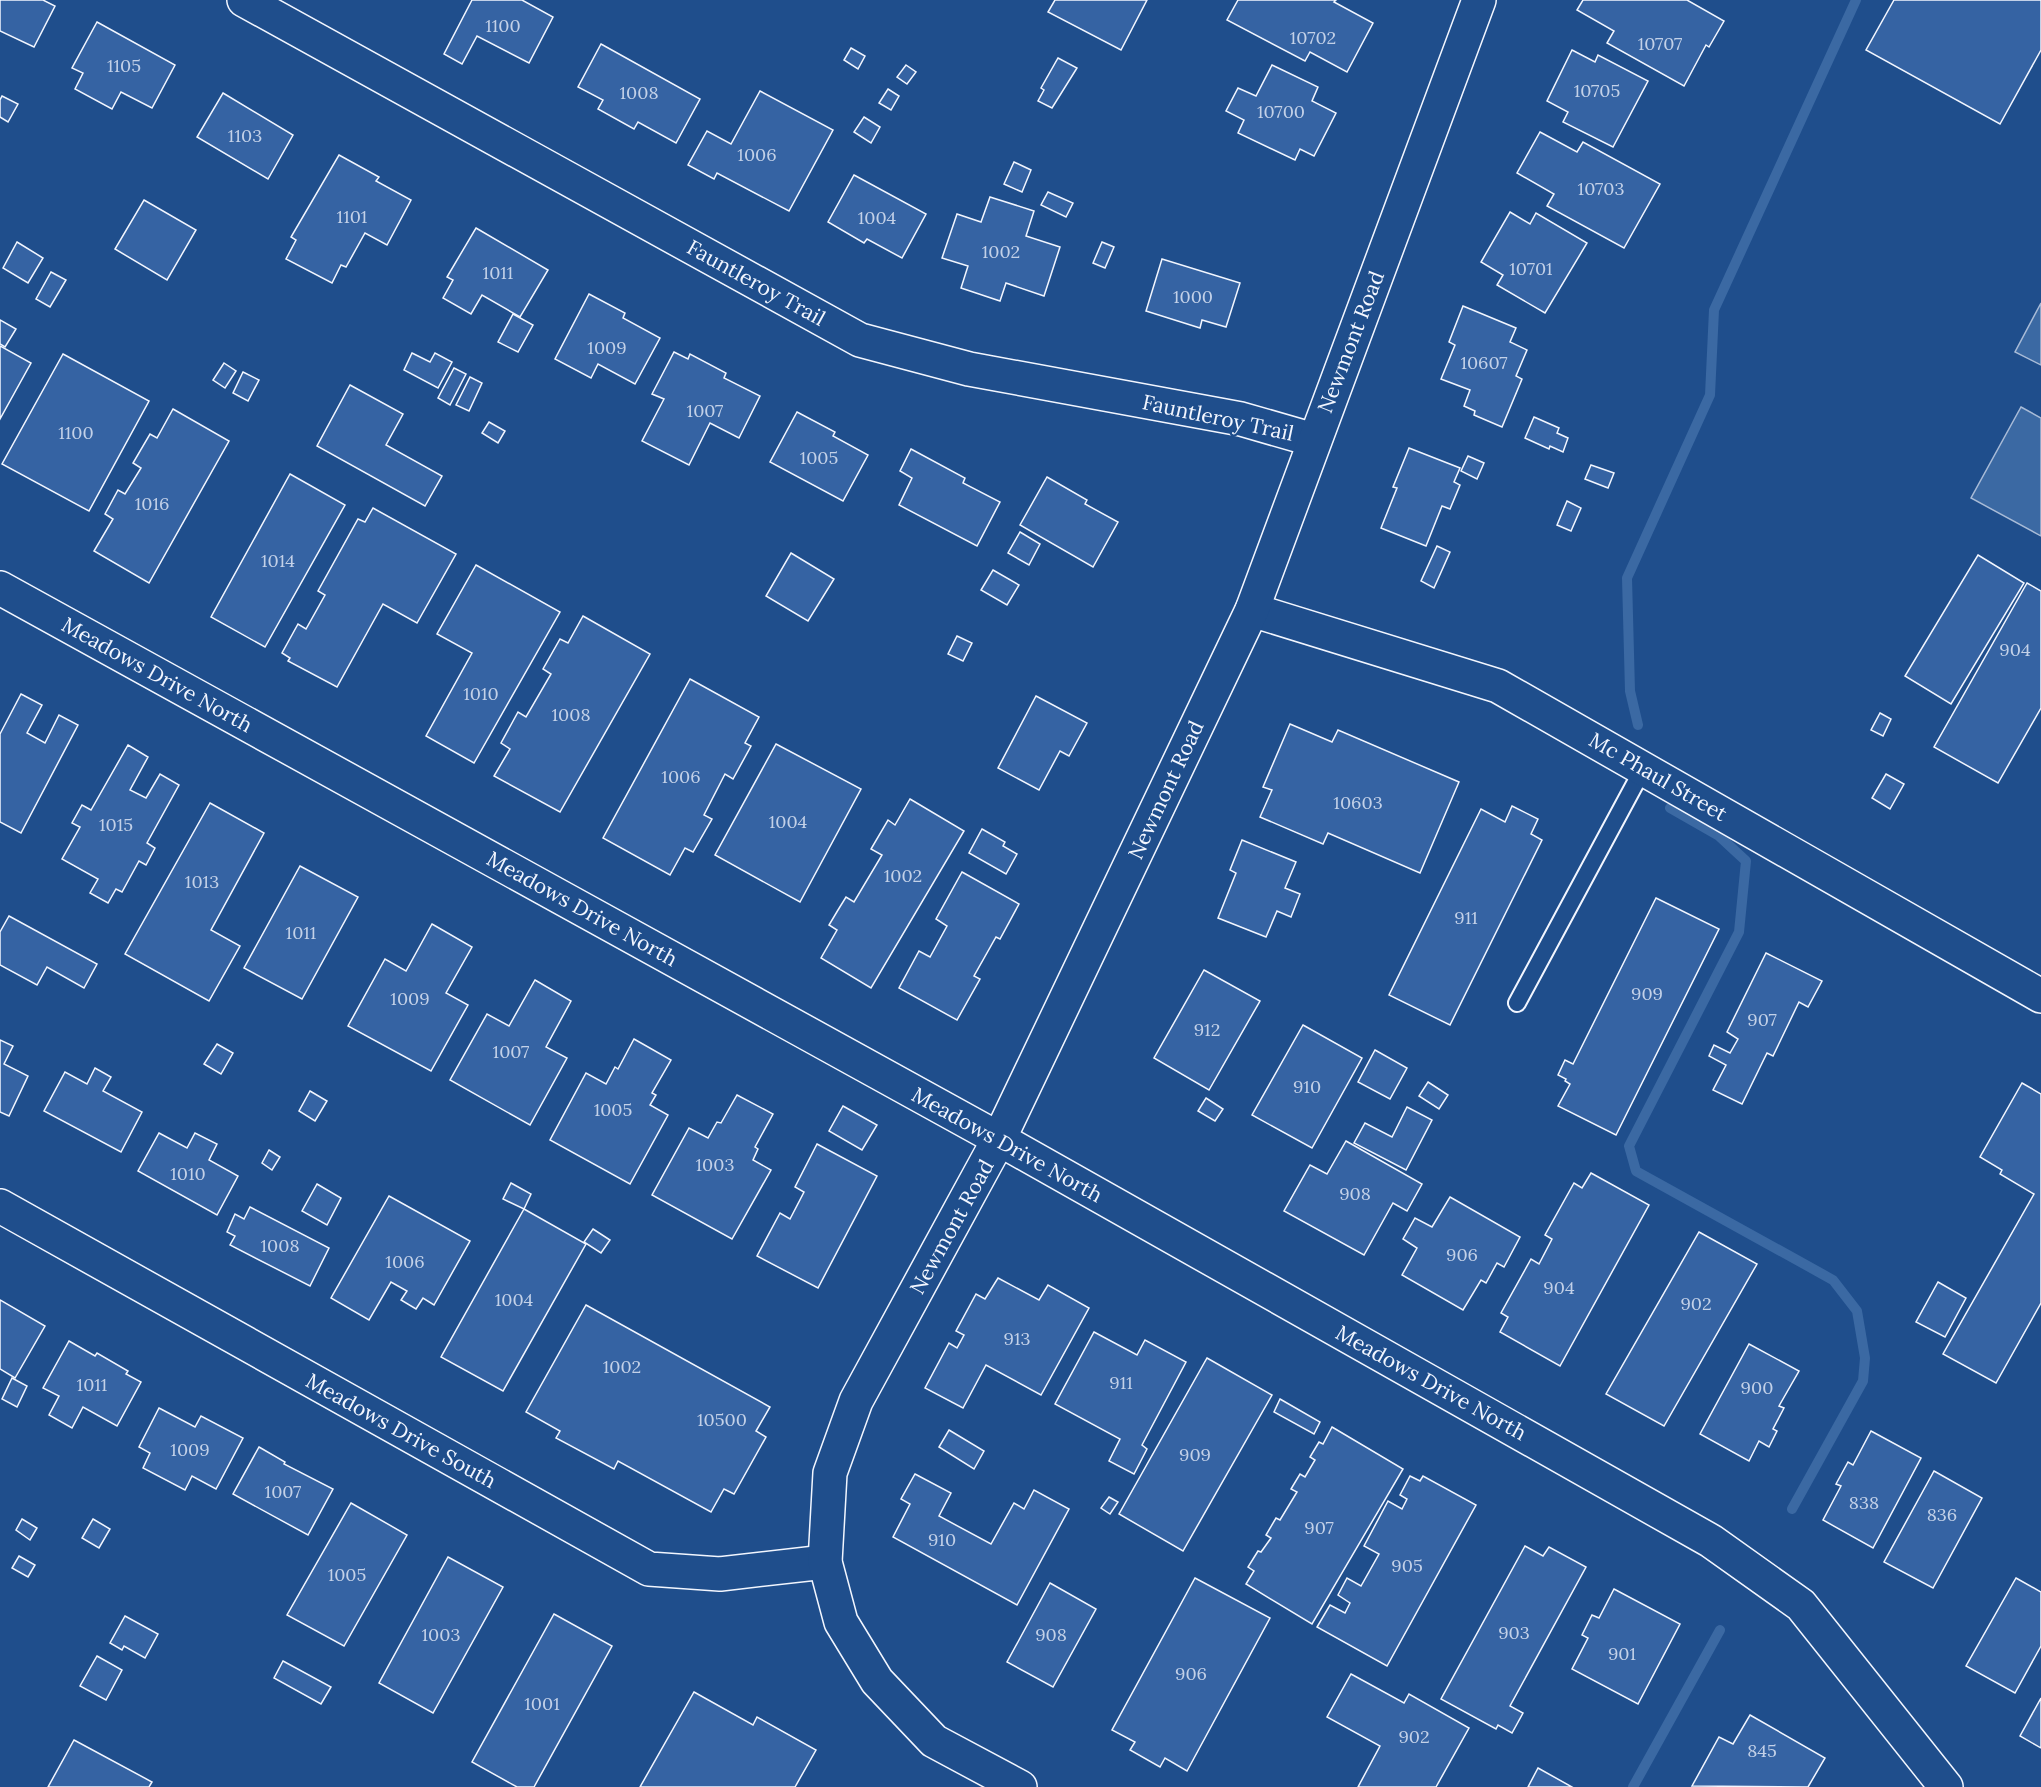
<svg xmlns="http://www.w3.org/2000/svg" width="2041" height="1787" viewBox="0 0 2041 1787" font-family="Lora,serif">
	<rect width="100%" height="100%" fill="#1f4e8c"/>
	<!-- water -->
	<g fill="#3b69a3" stroke="#a8bbd7" stroke-width="1.5">
		<polygon points="2041,303 2041,365 2015,352"/>
		<polygon points="2021,407 2041,418 2041,536 1971,498"/>
	</g>
	<g fill="none" stroke-linecap="round" stroke-linejoin="round">
		<!-- stream -->
		<g stroke="#3b69a3" stroke-width="10">
			<polyline points="1638,725 1630,691 1627,578 1710,395 1714,310 1856,0"/>
			<polyline points="1670,808 1719,836 1746,861 1739,932 1629,1146 1636,1171 1833,1280 1857,1311 1865,1358 1863,1381 1792,1509"/>
			<polyline points="1633,1787 1720,1630"/>
		</g>
	</g>
	<!-- building -->
	<g fill="#3563a3" stroke="#f2f6ff" stroke-width="1.5">
		<polygon points="0,0 43,0 55,6 34,47 0,31"/>
		<polygon points="472,0 522,0 553,17 529,63 477,36 462,64 444,54"/>
		<polygon points="1055,0 1147,0 1121,50 1048,12"/>
		<polygon points="1238,0 1336,0 1334,2 1373,23 1347,72 1310,52 1305,61 1227,20"/>
		<polygon points="1583,0 1687,0 1724,21 1709,47 1706,45 1684,86 1607,43 1614,31 1577,10"/>
		<polygon points="1894,0 2041,0 2041,50 2000,124 1866,50"/>
		<polygon points="97,22 175,65 152,108 121,92 112,109 75,89 83,73 72,68"/>
		<polygon points="601,44 700,99 676,143 638,122 634,129 598,109 603,100 578,87"/>
		<polygon points="851,48 865,56 858,69 844,60"/>
		<polygon points="1572,50 1595,62 1598,55 1648,81 1613,147 1563,122 1568,112 1547,101"/>
		<polygon points="1058,58 1077,68 1052,108 1038,101 1044,90 1041,88"/>
		<polygon points="906,65 916,72 907,84 897,77"/>
		<polygon points="1272,65 1318,87 1312,101 1336,113 1314,156 1300,149 1295,160 1238,133 1244,120 1226,111 1238,88 1256,96"/>
		<polygon points="888,89 899,96 891,110 879,103"/>
		<polygon points="760,91 833,130 789,211 717,173 714,179 688,165 707,131 731,144"/>
		<polygon points="223,93 293,135 268,179 197,137"/>
		<polygon points="2,96 18,104 8,122 0,117 0,100"/>
		<polygon points="864,117 880,127 871,143 854,132"/>
		<polygon points="1540,132 1577,152 1583,142 1660,184 1624,248 1547,206 1554,194 1517,173"/>
		<polygon points="339,155 379,177 376,181 411,200 387,245 365,233 346,267 341,265 332,283 286,259 296,240 291,237"/>
		<polygon points="1014,162 1031,170 1022,192 1004,184"/>
		<polygon points="854,175 926,214 902,258 867,239 864,243 828,222"/>
		<polygon points="1048,192 1073,203 1066,217 1041,205"/>
		<polygon points="990,197 1034,211 1026,236 1060,247 1044,296 1006,283 1000,301 961,288 968,266 942,258 957,214 981,222"/>
		<polygon points="144,200 196,230 167,280 115,249"/>
		<polygon points="1510,212 1530,224 1536,213 1587,243 1545,313 1497,285 1503,275 1481,262"/>
		<polygon points="476,228 548,270 520,317 482,295 471,314 443,298 453,280 447,277"/>
		<polygon points="17,242 43,258 28,283 3,268"/>
		<polygon points="1102,242 1114,247 1105,268 1093,263"/>
		<polygon points="1162,259 1240,283 1226,327 1202,320 1200,328 1146,311"/>
		<polygon points="51,272 66,280 50,307 36,299"/>
		<polygon points="589,294 625,313 623,318 660,338 635,384 598,364 591,378 555,359"/>
		<polygon points="1463,306 1516,328 1510,342 1527,350 1516,376 1522,379 1502,427 1474,415 1475,411 1464,406 1470,390 1441,379 1455,345 1449,342"/>
		<polygon points="513,314 533,325 518,352 498,342"/>
		<polygon points="0,320 16,329 5,347 0,344"/>
		<polygon points="0,346 31,363 0,419"/>
		<polygon points="674,352 688,359 690,354 726,373 724,378 760,396 739,438 710,423 689,465 642,441 664,399 652,394"/>
		<polygon points="412,353 430,362 435,353 452,362 438,388 404,370"/>
		<polygon points="63,354 149,401 89,511 2,464"/>
		<polygon points="224,363 236,371 225,388 213,380"/>
		<polygon points="454,368 466,374 450,405 438,398"/>
		<polygon points="243,372 259,380 248,401 233,393"/>
		<polygon points="470,377 482,383 469,411 456,405"/>
		<polygon points="350,385 403,414 386,445 442,476 425,506 317,446"/>
		<polygon points="173,409 229,441 149,583 94,551 113,519 105,514 118,490 125,494 141,468 133,463 150,434 157,438"/>
		<polygon points="797,412 835,432 833,436 868,455 843,501 770,462"/>
		<polygon points="1534,417 1559,428 1557,433 1568,438 1563,452 1550,446 1549,449 1525,438"/>
		<polygon points="489,422 505,431 498,443 482,433"/>
		<polygon points="1409,448 1460,468 1454,482 1460,485 1450,509 1442,506 1426,546 1381,528 1397,488 1393,487"/>
		<polygon points="911,449 965,478 963,483 1000,502 977,546 899,505 912,478 900,471"/>
		<polygon points="1468,456 1484,463 1477,479 1461,471"/>
		<polygon points="1591,465 1614,473 1608,488 1585,479"/>
		<polygon points="290,474 345,505 265,647 211,617"/>
		<polygon points="1047,477 1087,500 1085,504 1118,522 1093,567 1020,525"/>
		<polygon points="1567,501 1581,508 1571,531 1557,525"/>
		<polygon points="373,508 456,554 417,623 383,604 337,687 288,661 290,658 282,653 298,624 306,629 325,595 318,591 358,519 365,522"/>
		<polygon points="1020,532 1040,544 1029,565 1008,553"/>
		<polygon points="1437,546 1450,552 1434,588 1421,581"/>
		<polygon points="791,553 834,579 808,621 766,596"/>
		<polygon points="1978,555 2024,583 1951,704 1905,676"/>
		<polygon points="476,565 560,612 474,763 426,736 472,653 437,634"/>
		<polygon points="993,570 1019,585 1007,605 981,590"/>
		<polygon points="2027,583 2041,591 2041,708 1998,783 1934,747"/>
		<polygon points="583,616 650,654 560,812 494,776 510,749 501,743 518,712 526,717 551,674 543,669 560,639 568,643"/>
		<polygon points="957,636 972,643 963,661 948,654"/>
		<polygon points="690,679 759,717 745,743 751,746 733,779 725,774 704,815 712,819 693,852 685,848 670,875 603,838"/>
		<polygon points="21,694 42,705 27,733 45,743 59,715 78,725 21,833 0,822 0,734"/>
		<polygon points="1036,696 1087,723 1069,756 1060,751 1039,790 998,768"/>
		<polygon points="1880,713 1891,719 1883,736 1871,730"/>
		<polygon points="1290,724 1332,742 1338,730 1459,782 1420,873 1328,833 1323,844 1260,817 1272,790 1263,787"/>
		<polygon points="776,744 861,789 800,902 715,855"/>
		<polygon points="128,745 148,757 130,790 146,798 160,774 179,785 147,843 155,848 146,865 139,861 122,892 116,889 108,903 90,893 98,879 62,859 80,827 72,823 82,805 91,810"/>
		<polygon points="1886,774 1904,784 1890,809 1872,798"/>
		<polygon points="910,799 964,831 871,988 821,958 837,930 829,925 838,910 846,897 854,902 882,855 871,849 888,820 895,825"/>
		<polygon points="210,803 264,833 211,930 240,946 209,1001 125,954"/>
		<polygon points="1512,806 1538,819 1531,834 1542,840 1450,1025 1389,995 1481,809 1505,822"/>
		<polygon points="982,829 1005,842 1003,846 1017,854 1006,874 969,853"/>
		<polygon points="1242,840 1296,862 1285,888 1300,894 1291,917 1277,911 1266,937 1218,918 1236,873 1230,870"/>
		<polygon points="300,866 358,897 302,999 244,968"/>
		<polygon points="962,872 1019,904 1000,939 996,937 974,976 980,979 957,1020 899,988 919,951 930,957 947,926 936,919"/>
		<polygon points="1656,898 1719,929 1616,1135 1558,1106 1570,1084 1565,1081 1566,1079 1558,1075 1565,1060 1573,1064"/>
		<polygon points="9,916 97,964 84,988 47,967 37,985 0,965 0,932"/>
		<polygon points="432,924 472,947 446,993 468,1005 431,1071 348,1026 385,959 406,971"/>
		<polygon points="1766,953 1822,981 1808,1007 1799,1002 1773,1056 1767,1053 1742,1104 1713,1090 1726,1065 1709,1056 1714,1045 1730,1053 1738,1039 1727,1032"/>
		<polygon points="1204,970 1260,1001 1209,1090 1154,1058"/>
		<polygon points="535,980 571,1001 546,1047 567,1058 530,1125 450,1080 487,1014 509,1026"/>
		<polygon points="1303,1025 1362,1058 1312,1148 1252,1115"/>
		<polygon points="634,1039 671,1060 652,1093 656,1095 650,1105 668,1115 630,1184 550,1140 586,1073 606,1084 615,1067 618,1069"/>
		<polygon points="0,1040 13,1046 4,1064 28,1076 9,1116 0,1112"/>
		<polygon points="217,1044 233,1053 221,1074 204,1064"/>
		<polygon points="1375,1050 1407,1068 1390,1099 1358,1082"/>
		<polygon points="95,1068 111,1077 103,1091 142,1112 121,1152 44,1111 65,1072 87,1084"/>
		<polygon points="1428,1082 1448,1095 1439,1109 1419,1096"/>
		<polygon points="2022,1083 2041,1094 2041,1303 1996,1383 1943,1354 2034,1194 2000,1174 2002,1170 1980,1157"/>
		<polygon points="310,1091 327,1101 315,1121 299,1111"/>
		<polygon points="737,1095 773,1114 755,1147 758,1149 753,1160 771,1170 732,1239 652,1195 689,1128 708,1138 717,1122 721,1123"/>
		<polygon points="1206,1098 1223,1109 1215,1121 1198,1111"/>
		<polygon points="843,1106 877,1125 862,1150 829,1131"/>
		<polygon points="1407,1107 1432,1120 1406,1170 1354,1143 1365,1123 1392,1137"/>
		<polygon points="159,1133 187,1148 195,1133 217,1144 209,1160 238,1176 217,1215 138,1171"/>
		<polygon points="1346,1141 1422,1184 1407,1211 1393,1203 1364,1255 1284,1211 1310,1165 1327,1174"/>
		<polygon points="817,1144 877,1176 818,1288 757,1256 780,1213 790,1219 804,1192 795,1187"/>
		<polygon points="269,1150 280,1157 272,1170 262,1163"/>
		<polygon points="1591,1173 1649,1205 1560,1366 1500,1332 1508,1317 1501,1313 1531,1259 1539,1264 1552,1239 1545,1235 1574,1183 1582,1188"/>
		<polygon points="511,1183 531,1194 524,1209 503,1199"/>
		<polygon points="317,1184 341,1198 327,1225 302,1211"/>
		<polygon points="389,1196 470,1241 434,1305 423,1298 416,1309 401,1300 407,1291 391,1282 369,1320 331,1298"/>
		<polygon points="1450,1197 1520,1237 1504,1267 1497,1263 1486,1283 1481,1280 1463,1310 1402,1275 1417,1248 1403,1239 1415,1218 1432,1227"/>
		<polygon points="250,1207 329,1248 310,1286 230,1245 235,1236 227,1232 235,1214 244,1219"/>
		<polygon points="524,1209 586,1244 503,1391 441,1357"/>
		<polygon points="593,1229 610,1240 601,1253 584,1242"/>
		<polygon points="1699,1232 1757,1264 1664,1426 1606,1394"/>
		<polygon points="998,1278 1039,1300 1048,1285 1089,1308 1041,1395 986,1365 963,1408 925,1388 949,1343 957,1348 964,1335 956,1331 976,1294 985,1299"/>
		<polygon points="1938,1282 1966,1298 1945,1337 1916,1322"/>
		<polygon points="0,1300 45,1326 15,1378 0,1369"/>
		<polygon points="586,1305 770,1407 756,1431 766,1437 734,1494 724,1489 711,1512 618,1461 614,1469 556,1438 560,1431 526,1412"/>
		<polygon points="1094,1332 1137,1355 1145,1340 1186,1362 1142,1445 1147,1449 1134,1474 1109,1461 1120,1439 1055,1404"/>
		<polygon points="69,1341 95,1356 97,1353 128,1371 126,1374 141,1382 117,1426 83,1407 72,1428 49,1415 59,1396 43,1388"/>
		<polygon points="1749,1344 1799,1371 1779,1406 1784,1408 1773,1429 1777,1431 1769,1447 1759,1441 1749,1461 1700,1434"/>
		<polygon points="1207,1358 1272,1395 1183,1551 1119,1514"/>
		<polygon points="12,1378 27,1386 17,1407 2,1399"/>
		<polygon points="1280,1399 1320,1422 1314,1434 1274,1412"/>
		<polygon points="159,1408 195,1427 201,1416 243,1438 216,1489 192,1476 185,1490 143,1468 150,1453 139,1447"/>
		<polygon points="1332,1427 1403,1469 1312,1624 1246,1584 1254,1571 1248,1567 1258,1551 1261,1552 1271,1538 1266,1535 1276,1518 1280,1520 1297,1492 1291,1489 1300,1474 1305,1477 1315,1460 1310,1457 1319,1442 1323,1444"/>
		<polygon points="949,1430 984,1451 974,1469 939,1447"/>
		<polygon points="1871,1431 1921,1458 1873,1548 1823,1520 1841,1486 1836,1484 1848,1462 1853,1465"/>
		<polygon points="259,1447 285,1462 284,1464 333,1489 308,1535 233,1494"/>
		<polygon points="1934,1471 1982,1498 1933,1588 1884,1562"/>
		<polygon points="915,1474 951,1493 939,1516 991,1544 1014,1503 1024,1509 1034,1490 1069,1509 1017,1605 893,1537 910,1504 901,1499"/>
		<polygon points="1410,1476 1420,1481 1423,1476 1476,1505 1387,1666 1317,1627 1330,1605 1345,1613 1350,1603 1338,1595 1347,1578 1361,1586 1379,1554 1364,1546 1388,1501 1402,1509 1407,1499 1400,1495"/>
		<polygon points="1109,1497 1118,1502 1110,1514 1101,1508"/>
		<polygon points="351,1503 407,1535 344,1646 287,1615"/>
		<polygon points="22,1519 37,1528 30,1540 16,1530"/>
		<polygon points="93,1519 110,1529 99,1548 82,1538"/>
		<polygon points="1525,1546 1543,1556 1549,1547 1586,1567 1510,1706 1523,1713 1512,1733 1498,1725 1496,1729 1441,1699"/>
		<polygon points="19,1556 35,1565 28,1577 12,1568"/>
		<polygon points="448,1557 503,1587 433,1713 379,1683"/>
		<polygon points="1195,1578 1270,1618 1187,1771 1165,1758 1160,1767 1130,1750 1135,1742 1112,1730"/>
		<polygon points="2016,1578 2041,1592 2041,1646 2015,1693 1966,1666"/>
		<polygon points="1050,1583 1096,1609 1053,1687 1007,1662"/>
		<polygon points="1614,1589 1680,1624 1638,1704 1572,1669 1588,1638 1582,1635 1592,1615 1599,1618"/>
		<polygon points="554,1614 612,1646 534,1787 517,1787 472,1762"/>
		<polygon points="125,1616 158,1634 145,1658 124,1646 122,1650 110,1643"/>
		<polygon points="97,1656 122,1670 106,1700 80,1686"/>
		<polygon points="283,1661 331,1687 321,1704 274,1678"/>
		<polygon points="1351,1674 1404,1703 1409,1694 1469,1728 1436,1787 1358,1787 1380,1746 1327,1717"/>
		<polygon points="694,1692 753,1725 757,1717 816,1750 795,1787 640,1787"/>
		<polygon points="2041,1698 2041,1748 2020,1736"/>
		<polygon points="1750,1715 1825,1758 1808,1787 1692,1786 1719,1737 1733,1744"/>
		<polygon points="74,1740 152,1782 149,1787 48,1787"/>
		<polygon points="1538,1768 1572,1787 1528,1787"/>
	</g>
	<g fill="none" stroke-linecap="round" stroke-linejoin="round">
		<defs>
			<polyline id="service" points="1517,1003 1643,769"/>
			<g id="minor">
				<polyline points="244,0 860,340 969,369 1241,419 1314,440"/>
				<polyline points="0,588 999,1139 1711,1541 1801,1605 1946,1787"/>
				<polyline points="1252,610 1498,686 2041,996"/>
				<polyline points="0,1206 649,1569 720,1574 825,1562"/>
				<polyline points="1020,1787 934,1741 877,1681 841,1622 825,1562 830,1473 856,1401 999,1139 1252,610 1479,0"/>
			</g>
		</defs>
		<!-- service casing -->
		<use href="#service" stroke="#f2f6ff" stroke-width="20"/>
		<!-- minor casing -->
		<use href="#minor" stroke="#f2f6ff" stroke-width="36"/>
		<!-- service -->
		<use href="#service" stroke="#1f4e8c" stroke-width="16"/>
		<!-- minor -->
		<use href="#minor" stroke="#1f4e8c" stroke-width="33"/>
	</g>
	<g text-anchor="middle" stroke-width="4.5" stroke-linejoin="round" paint-order="stroke">
		<!-- number labels -->
		<g font-size="18" fill="#c3d1e8">
			<text x="503" y="32">1100</text>
			<text x="1313" y="44">10702</text>
			<text x="1660" y="50">10707</text>
			<text x="124" y="72">1105</text>
			<text x="1597" y="97">10705</text>
			<text x="639" y="99">1008</text>
			<text x="1281" y="118">10700</text>
			<text x="245" y="142">1103</text>
			<text x="757" y="161">1006</text>
			<text x="1601" y="195">10703</text>
			<text x="352" y="223">1101</text>
			<text x="877" y="224">1004</text>
			<text x="1001" y="258">1002</text>
			<text x="1531" y="275">10701</text>
			<text x="498" y="279">1011</text>
			<text x="1193" y="303">1000</text>
			<text x="607" y="354">1009</text>
			<text x="1484" y="369">10607</text>
			<text x="705" y="417">1007</text>
			<text x="76" y="439">1100</text>
			<text x="819" y="464">1005</text>
			<text x="152" y="510">1016</text>
			<text x="278" y="567">1014</text>
			<text x="2015" y="656">904</text>
			<text x="481" y="700">1010</text>
			<text x="571" y="721">1008</text>
			<text x="681" y="783">1006</text>
			<text x="1358" y="809">10603</text>
			<text x="788" y="828">1004</text>
			<text x="116" y="831">1015</text>
			<text x="903" y="882">1002</text>
			<text x="202" y="888">1013</text>
			<text x="1466" y="924">911</text>
			<text x="301" y="939">1011</text>
			<text x="1647" y="1000">909</text>
			<text x="410" y="1005">1009</text>
			<text x="1762" y="1026">907</text>
			<text x="1207" y="1036">912</text>
			<text x="511" y="1058">1007</text>
			<text x="1307" y="1093">910</text>
			<text x="613" y="1116">1005</text>
			<text x="715" y="1171">1003</text>
			<text x="188" y="1180">1010</text>
			<text x="1355" y="1200">908</text>
			<text x="280" y="1252">1008</text>
			<text x="1462" y="1261">906</text>
			<text x="405" y="1268">1006</text>
			<text x="1559" y="1294">904</text>
			<text x="514" y="1306">1004</text>
			<text x="1696" y="1310">902</text>
			<text x="1017" y="1345">913</text>
			<text x="622" y="1373">1002</text>
			<text x="1121" y="1389">911</text>
			<text x="92" y="1391">1011</text>
			<text x="1757" y="1394">900</text>
			<text x="722" y="1426">10500</text>
			<text x="190" y="1456">1009</text>
			<text x="1195" y="1461">909</text>
			<text x="283" y="1498">1007</text>
			<text x="1864" y="1509">838</text>
			<text x="1942" y="1521">836</text>
			<text x="1319" y="1534">907</text>
			<text x="942" y="1546">910</text>
			<text x="1407" y="1572">905</text>
			<text x="347" y="1581">1005</text>
			<text x="1514" y="1639">903</text>
			<text x="441" y="1641">1003</text>
			<text x="1051" y="1641">908</text>
			<text x="1622" y="1660">901</text>
			<text x="1191" y="1680">906</text>
			<text x="542" y="1710">1001</text>
			<text x="1414" y="1743">902</text>
			<text x="1762" y="1757">845</text>
		</g>
		<!-- street labels -->
		<g font-size="21" fill="#f2f6ff" stroke="#1f4e8c">
			<text transform="translate(756 283) rotate(29)" y="7">Fauntleroy Trail</text>
			<text transform="translate(1351 342) rotate(-69)" y="7">Newmont Road</text>
			<text transform="translate(1218 418) rotate(12)" y="7">Fauntleroy Trail</text>
			<text transform="translate(157 675) rotate(29)" y="7">Meadows Drive North</text>
			<text transform="translate(1658 777) rotate(30)" y="7">Mc Phaul Street</text>
			<text transform="translate(1166 790) rotate(-65)" y="7">Newmont Road</text>
			<text transform="translate(582 909) rotate(29)" y="7">Meadows Drive North</text>
			<text transform="translate(1007 1145) rotate(29)" y="7">Meadows Drive North</text>
			<text transform="translate(952 1227) rotate(-61)" y="7">Newmont Road</text>
			<text transform="translate(1431 1383) rotate(29)" y="7">Meadows Drive North</text>
			<text transform="translate(401 1431) rotate(29)" y="7">Meadows Drive South</text>
		</g>
	</g>
</svg>
